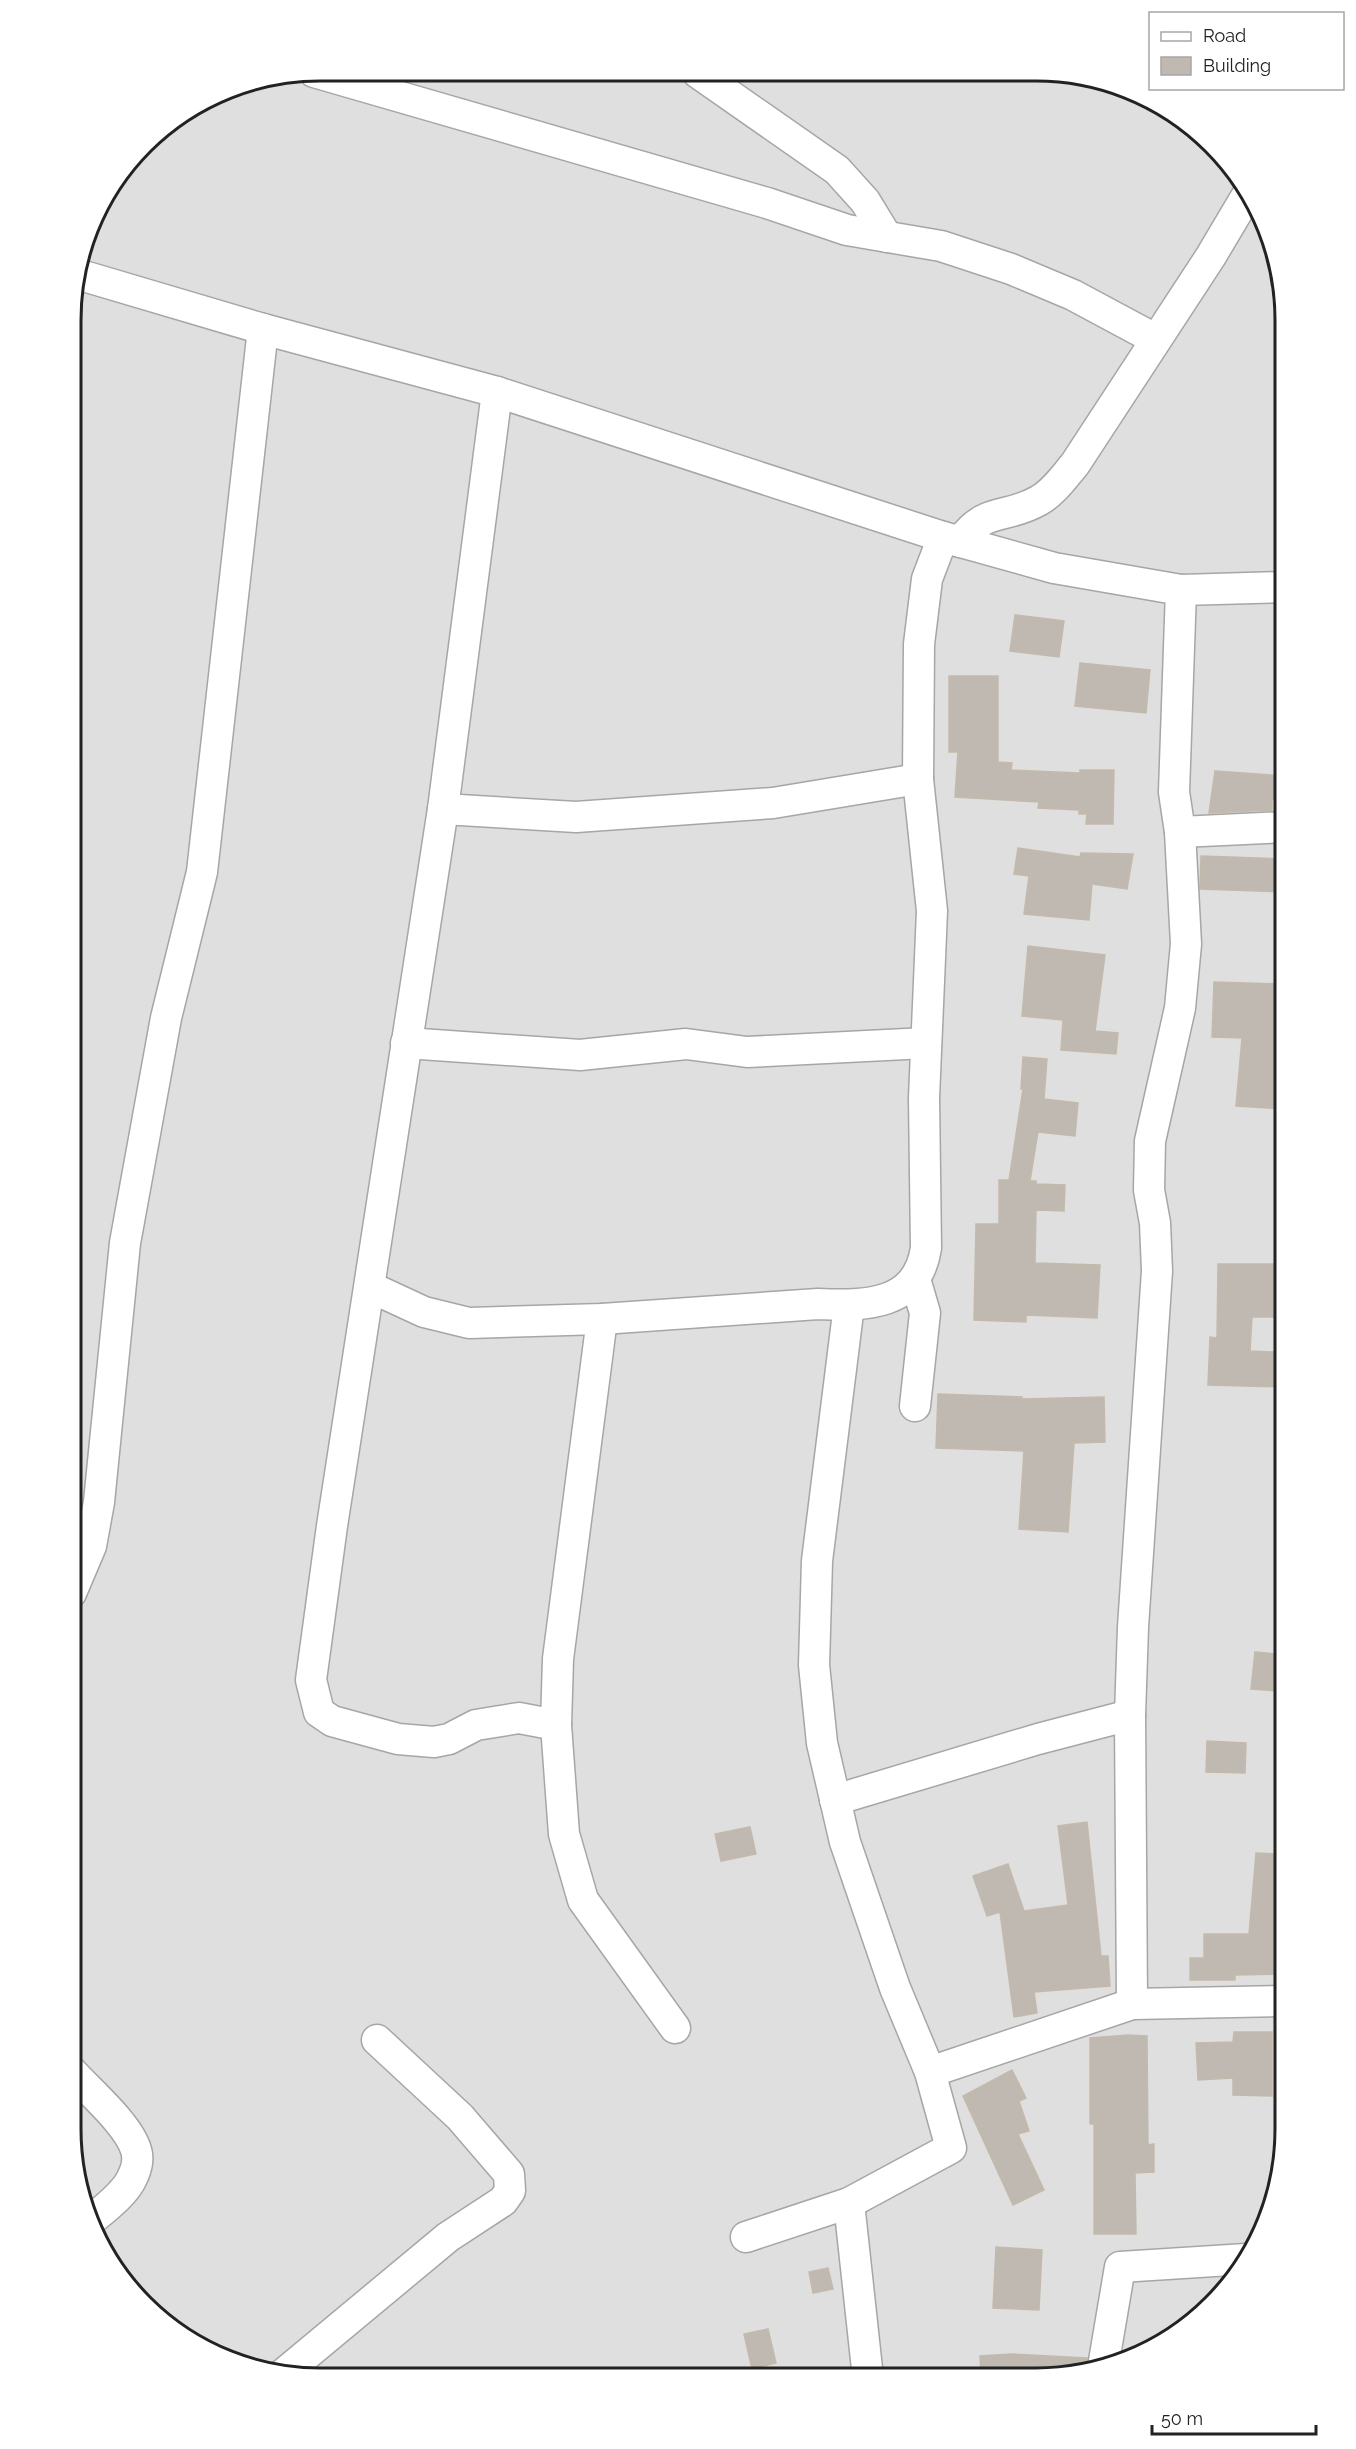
<svg xmlns="http://www.w3.org/2000/svg" width="1356" height="2449" viewBox="0 0 1356 2449" font-family="Raleway,sans-serif">
	<rect width="100%" height="100%" fill="#f1f0e9"/>
	<!-- residential -->
	<polygon fill="#e0dfdf" points="320,71 1084,75 1146,96 1200,132 1243,181 1272,239 1285,320 1285,2146 1272,2210 1234,2281 1188,2327 1117,2365 1036,2378 287,2376 210,2353 156,2317 113,2268 84,2210 71,2129 73,288 96,209 155,133 225,89"/>
	<!-- building -->
	<g fill="#bfb9b2" stroke="#c3baab" stroke-width="1.5">
		<polygon points="1015,615 1064,621 1059,657 1010,651"/>
		<polygon points="1080,663 1150,670 1146,713 1075,706"/>
		<polygon points="949,676 998,676 998,762 1012,763 1011,770 1080,773 1080,770 1114,770 1113,824 1086,824 1087,814 1079,814 1079,810 1038,808 1039,802 955,797 958,752 949,752"/>
		<polygon points="1215,771 1285,776 1285,800 1272,799 1272,810 1209,813"/>
		<polygon points="1018,848 1080,857 1081,853 1133,854 1127,889 1092,884 1089,920 1024,914 1029,876 1014,874"/>
		<polygon points="1201,856 1285,859 1285,892 1200,889"/>
		<polygon points="1028,946 1105,955 1095,1031 1118,1033 1116,1054 1061,1050 1063,1020 1022,1016"/>
		<polygon points="1214,982 1285,984 1283,1109 1236,1106 1242,1038 1212,1037"/>
		<polygon points="1023,1057 1047,1059 1044,1099 1078,1103 1075,1136 1038,1132 1030,1181 1036,1181 1036,1184 1065,1185 1064,1211 1036,1210 1035,1263 1100,1265 1097,1318 1026,1315 1026,1322 974,1320 976,1224 999,1224 999,1180 1009,1180 1023,1089 1021,1089"/>
		<polygon points="1218,1264 1276,1264 1275,1317 1252,1317 1250,1351 1274,1352 1273,1360 1285,1361 1285,1387 1208,1385 1210,1337 1217,1338"/>
		<polygon points="938,1394 1022,1397 1022,1399 1104,1397 1105,1442 1074,1443 1068,1532 1019,1529 1024,1451 936,1448"/>
		<polygon points="1255,1652 1276,1654 1276,1659 1282,1660 1278,1691 1251,1689"/>
		<polygon points="1207,1741 1246,1743 1245,1773 1206,1772"/>
		<polygon points="1087,1822 1101,1956 1108,1956 1110,1986 1034,1992 1037,2013 1014,2017 1000,1912 987,1916 973,1876 1008,1864 1024,1911 1068,1905 1058,1826"/>
		<polygon points="750,1827 756,1854 721,1861 715,1834"/>
		<polygon points="1256,1853 1276,1854 1275,1866 1285,1866 1285,1974 1235,1975 1235,1980 1190,1980 1190,1958 1204,1958 1204,1934 1249,1934"/>
		<polygon points="1234,2032 1272,2032 1272,2096 1233,2095 1233,2078 1198,2080 1196,2043 1233,2042"/>
		<polygon points="1128,2035 1147,2036 1148,2145 1154,2144 1154,2172 1135,2173 1136,2234 1094,2234 1094,2124 1090,2124 1090,2038"/>
		<polygon points="1012,2070 1026,2098 1019,2101 1029,2131 1018,2134 1044,2190 1013,2205 963,2096"/>
		<polygon points="996,2247 1042,2250 1039,2310 993,2308"/>
		<polygon points="828,2268 833,2289 813,2293 809,2272"/>
		<polygon points="768,2329 776,2363 752,2369 744,2334"/>
		<polygon points="1011,2354 1087,2358 1086,2370 1048,2377 1027,2376 1027,2378 981,2378 980,2356"/>
	</g>
	<g fill="none" stroke-linecap="round" stroke-linejoin="round">
		<defs>
			<g id="minor">
				<polyline points="314,72 767,203 847,230 941,246 1011,269 1073,295 1155,339"/>
				<polyline points="698,73 837,170 865,201 887,237"/>
				<polyline points="77,274 263,329 497,392 943,537 1054,568 1181,590 1285,587"/>
				<polyline points="497,392 443,809 332,1526 311,1680 319,1712 332,1721 398,1739 434,1742 449,1739 476,1725 519,1718 556,1725"/>
				<path d="M960,542C986,506 1004,520 1038,501C1053,493 1064,477 1075,464L1211,256L1249,192"/>
				<polyline points="443,809 576,817 773,803 918,779"/>
				<polyline points="1180,832 1285,827"/>
				<polyline points="406,1043 580,1055 686,1044 747,1052 926,1043"/>
				<path d="M370,1287L424,1312L469,1323L602,1319L818,1304C866,1306 917,1306 926,1248L924,1098L932,911L918,779L919,644L927,579L943,537"/>
				<polyline points="602,1319 558,1659 556,1725 564,1834 583,1900 675,2028"/>
				<polyline points="915,1406 925,1313 915,1279"/>
				<polyline points="71,1593 91,1546 99,1502 125,1243 166,1018 202,872 263,329"/>
				<polyline points="835,1800 1038,1739 1130,1715"/>
				<polyline points="1132,2004 1130,1715 1133,1627 1157,1271 1155,1223 1149,1190 1150,1141 1180,1008 1186,944 1180,832 1174,792 1181,590"/>
				<path d="M71,2071C89,2091 129,2125 136,2150C139,2159 136,2170 132,2178C125,2194 103,2210 90,2221"/>
				<polyline points="930,2072 1132,2004 1285,2001"/>
				<polyline points="849,2203 868,2378"/>
				<polyline points="746,2237 849,2203 951,2148 930,2072 895,1988 845,1842 822,1743 814,1665 817,1561 849,1305"/>
				<polyline points="1103,2367 1120,2267 1246,2259"/>
				<polyline points="282,2375 448,2237 503,2201 510,2191 509,2174 460,2117 377,2040"/>
			</g>
		</defs>
		<!-- minor casing -->
		<use href="#minor" stroke="#a6a6a6" stroke-width="33"/>
		<!-- minor -->
		<use href="#minor" stroke="#fff" stroke-width="30"/>
	</g>
	<!-- crop -->
	<path d="M0 0H1356V2449H0ZM320 81H1036A239 239 0 0 1 1275 320V2129A239 239 0 0 1 1036 2368H320A239 239 0 0 1 81 2129V320A239 239 0 0 1 320 81Z" fill="#fff" fill-rule="evenodd"/>
	<path fill="none" stroke="#222" stroke-width="3" d="M320 81H1036A239 239 0 0 1 1275 320V2129A239 239 0 0 1 1036 2368H320A239 239 0 0 1 81 2129V320A239 239 0 0 1 320 81Z"/>
	<!-- legend -->
	<rect x="1149" y="12" width="195" height="78" fill="#ffffff" stroke="#a7a7a7" stroke-width="1.5"/>
	<rect x="1161" y="32" width="30" height="9" fill="#ffffff" stroke="#a7a7a7" stroke-width="1.5"/>
	<text x="1203" y="42" font-size="18" fill="#222222">Road</text>
	<rect x="1161" y="57" width="30" height="18" fill="#bfb9b2" stroke="#a7a7a7" stroke-width="1.5"/>
	<text x="1203" y="72" font-size="18" fill="#222222">Building</text>
	<!-- scale -->
	<path d="M1152 2425v9h164v-9" fill="none" stroke="#222222" stroke-width="3"/>
	<text x="1161" y="2425" font-size="18" fill="#222222" stroke="#ffffff" stroke-width="4.5" paint-order="stroke">50 m</text>
</svg>
